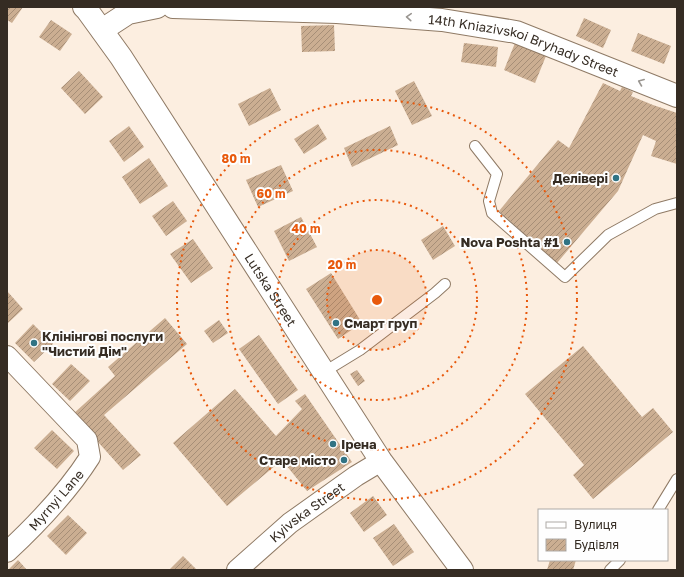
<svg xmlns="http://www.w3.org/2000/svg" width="684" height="577" viewBox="0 0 684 577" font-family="'Golos Text',sans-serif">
	<defs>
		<pattern id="building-hatch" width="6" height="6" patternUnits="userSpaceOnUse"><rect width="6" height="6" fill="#cbae92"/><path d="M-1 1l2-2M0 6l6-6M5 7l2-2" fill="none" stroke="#a68e77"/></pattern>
	</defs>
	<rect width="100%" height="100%" fill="#fceee0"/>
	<!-- building -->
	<g fill="url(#building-hatch)">
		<polygon points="7,7 23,7 12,23 7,20"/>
		<polygon points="584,18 611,30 603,48 576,36"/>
		<polygon points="51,20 72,34 60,51 39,37"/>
		<polygon points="334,25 335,51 302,52 301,26"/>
		<polygon points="638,33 671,46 664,64 631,51"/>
		<polygon points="464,43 498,47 496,67 461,62"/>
		<polygon points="515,43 546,56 535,83 504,70"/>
		<polygon points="79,71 103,97 85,114 61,88"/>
		<polygon points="414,81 432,116 412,125 395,91"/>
		<polygon points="603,83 620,91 622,87 633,92 631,96 653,105 677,113 677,164 651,156 656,141 643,135 618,191 557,263 499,211 558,140 569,148"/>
		<polygon points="270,88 281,110 249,126 238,104"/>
		<polygon points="318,124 327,139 304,154 294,139"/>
		<polygon points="129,126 144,147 124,162 109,141"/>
		<polygon points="390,126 398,145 352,167 344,148"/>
		<polygon points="149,158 168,186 140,204 122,177"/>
		<polygon points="281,165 293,191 258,207 246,180"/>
		<polygon points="173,201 187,221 166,236 152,216"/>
		<polygon points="301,217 317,247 289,261 274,231"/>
		<polygon points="443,226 455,246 433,260 421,240"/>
		<polygon points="193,239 213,268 191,283 170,254"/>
		<polygon points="331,273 362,323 338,339 306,289"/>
		<polygon points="7,291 23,309 7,324"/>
		<polygon points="165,318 187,344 104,415 141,455 123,470 73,414 115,376 108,367"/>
		<polygon points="219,320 228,333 213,343 204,331"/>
		<polygon points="33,324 53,344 34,362 15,343"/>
		<polygon points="259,335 298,390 278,404 239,349"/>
		<polygon points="583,346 642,417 653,408 673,432 593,499 573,475 584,465 525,394"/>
		<polygon points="71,364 90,381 70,401 52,384"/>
		<polygon points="357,370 365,381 358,386 350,374"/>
		<polygon points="235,389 276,436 302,409 295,401 305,394 352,462 307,491 282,460 227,506 173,443"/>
		<polygon points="52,430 74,451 57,469 34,448"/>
		<polygon points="373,496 387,515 364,532 350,513"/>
		<polygon points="68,515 87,533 66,555 47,536"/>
		<polygon points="394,524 414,552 393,566 373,538"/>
		<polygon points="183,556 197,570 169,570"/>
		<polygon points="18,560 27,570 8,570"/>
		<polygon points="550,560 576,560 573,570 547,570"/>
	</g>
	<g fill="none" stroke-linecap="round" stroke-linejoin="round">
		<defs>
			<g id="service">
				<polyline points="475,146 497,174 489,201 492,213 565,277 608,235 655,209 677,203"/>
				<polyline points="324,372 360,350 435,293 445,284"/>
				<polyline points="658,510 677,479"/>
				<polyline points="610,570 620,560"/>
			</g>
			<g id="minor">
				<path d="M7,356L87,440L90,457C69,490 36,525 7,552"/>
				<path id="s1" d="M237,570L290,523L356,476L381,461"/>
			</g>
			<g id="tertiary">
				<path id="s2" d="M173,7L337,12L442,20L516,32L677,96"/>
				<polyline points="102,30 128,13 157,7"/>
			</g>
			<g id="primary">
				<path id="s3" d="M84,7L87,10L121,57L381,461L462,570"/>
			</g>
		</defs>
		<!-- service casing -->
		<use href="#service" stroke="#8f7a65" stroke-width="12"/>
		<!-- minor casing -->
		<use href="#minor" stroke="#8f7a65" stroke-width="22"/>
		<!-- tertiary casing -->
		<use href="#tertiary" stroke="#8f7a65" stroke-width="24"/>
		<!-- primary casing -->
		<use href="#primary" stroke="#8f7a65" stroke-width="24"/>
		<!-- service -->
		<use href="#service" stroke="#fff" stroke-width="10"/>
		<!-- minor -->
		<use href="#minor" stroke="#fff" stroke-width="20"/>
		<!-- tertiary -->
		<use href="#tertiary" stroke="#fff" stroke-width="22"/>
		<!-- primary -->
		<use href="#primary" stroke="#fff" stroke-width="22"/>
	</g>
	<!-- one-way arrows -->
	<defs><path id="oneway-chevron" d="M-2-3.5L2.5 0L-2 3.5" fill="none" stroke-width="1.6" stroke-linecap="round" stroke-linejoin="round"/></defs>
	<g stroke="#9a9691">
		<use href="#oneway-chevron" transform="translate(409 17) rotate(-176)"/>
		<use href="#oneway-chevron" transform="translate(641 82) rotate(-158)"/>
	</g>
	<!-- distance rings -->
	<circle cx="377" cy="300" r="50" fill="#e8590c" fill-opacity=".12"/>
	<g fill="none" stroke="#e8590c" stroke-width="2" stroke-dasharray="2 4">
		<circle cx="377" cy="300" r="50"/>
		<circle cx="377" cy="300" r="100"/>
		<circle cx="377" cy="300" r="150"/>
		<circle cx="377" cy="300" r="200"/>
	</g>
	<!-- markers -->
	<g fill="#307384" stroke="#fefefe" stroke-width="1.5">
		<circle cx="616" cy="178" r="4"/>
		<circle cx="567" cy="242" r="4"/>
		<circle cx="336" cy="323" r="4"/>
		<circle cx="34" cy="343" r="4"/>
		<circle cx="333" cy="444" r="4"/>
		<circle cx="344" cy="460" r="4"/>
	</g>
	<g text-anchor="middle" stroke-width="4" stroke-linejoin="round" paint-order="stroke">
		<!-- street labels -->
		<g font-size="13" fill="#352c23" stroke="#fefefe">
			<text dy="5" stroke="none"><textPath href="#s2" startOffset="355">14th Kniazivskoi Bryhady Street</textPath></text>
			<text dy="5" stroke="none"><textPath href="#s3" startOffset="339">Lutska Street</textPath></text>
			<text transform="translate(56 500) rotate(-49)" y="5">Myrnyi Lane</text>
			<text dy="5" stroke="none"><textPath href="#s1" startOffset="91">Kyivska Street</textPath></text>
		</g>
		<!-- poi labels -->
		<g font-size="13" font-weight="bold" fill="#352c23" stroke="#fefefe" text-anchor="end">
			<text x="608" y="183">Делівері</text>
			<text x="559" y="247">Nova Poshta #1</text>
			<text x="344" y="328" text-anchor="start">Смарт груп</text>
			<text x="42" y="341" text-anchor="start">Клінінгові послуги<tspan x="42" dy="15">"Чистий Дім"</tspan></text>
			<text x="341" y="449" text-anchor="start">Ірена</text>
			<text x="336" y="465">Старе місто</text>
		</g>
	</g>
	<circle cx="377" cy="300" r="6" fill="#e8590c" stroke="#fefefe" stroke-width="2"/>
	<g font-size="12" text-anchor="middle" font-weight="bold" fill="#e8590c" stroke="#fefefe" stroke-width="4" stroke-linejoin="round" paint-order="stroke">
		<text x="236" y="163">80 m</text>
		<text x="271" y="198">60 m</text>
		<text x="306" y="233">40 m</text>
		<text x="342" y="269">20 m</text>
	</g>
	<!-- border -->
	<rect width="684" height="577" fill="none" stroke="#352c23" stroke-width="16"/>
	<!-- legend -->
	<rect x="538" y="509" width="130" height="52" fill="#fefefe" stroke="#aeaaa6"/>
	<rect x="546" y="522" width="20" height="6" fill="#ffffff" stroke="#aeaaa6"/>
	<text x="574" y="529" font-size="12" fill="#352c23">Вулиця</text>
	<rect x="546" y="539" width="20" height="12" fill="url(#building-hatch)" stroke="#aeaaa6"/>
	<text x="574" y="549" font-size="12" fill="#352c23">Будівля</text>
</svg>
